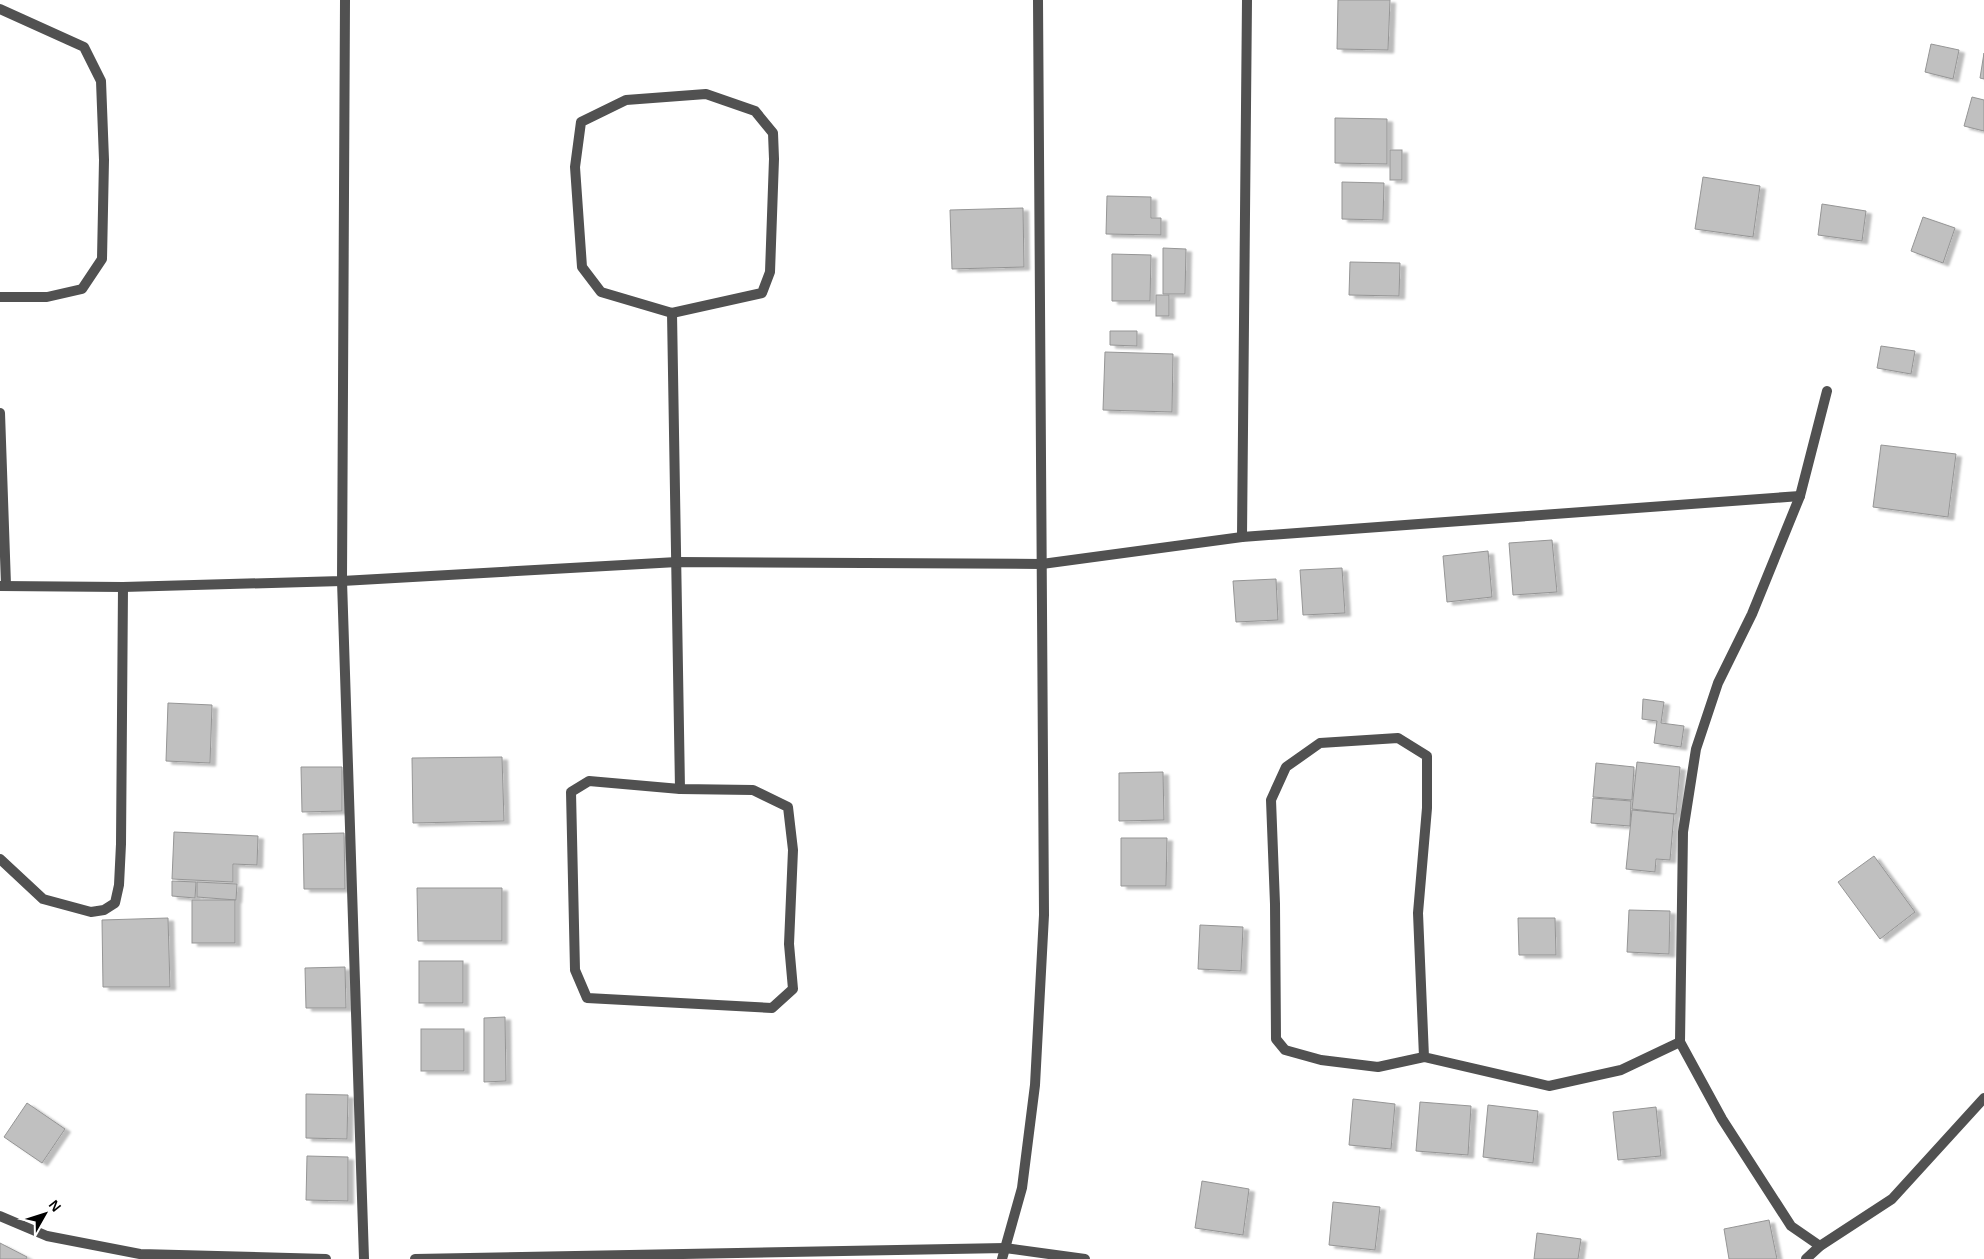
<svg xmlns="http://www.w3.org/2000/svg" width="1984" height="1259" viewBox="0 0 1984 1259" font-family="Helvetica,sans-serif">
	<defs>
		<filter id="shadow"><feDropShadow dx="5.5" dy="3" stdDeviation="1" flood-color="#0004"/></filter>
	</defs>
	<rect width="100%" height="100%" fill="#fff"/>
	<!-- building -->
	<g fill="#c0c0c0" stroke="#959595" filter="url(#shadow)">
		<polygon points="1338,0 1390,0 1388,50 1337,49"/>
		<polygon points="1931,44 1959,50 1953,79 1925,72"/>
		<polygon points="1984,53 1984,79 1980,78"/>
		<polygon points="1972,97 1984,100 1984,131 1964,126"/>
		<polygon points="1335,118 1387,119 1387,164 1335,163"/>
		<rect x="1390" y="150" width="12" height="30"/>
		<polygon points="1703,177 1760,186 1753,237 1695,229"/>
		<polygon points="1342,182 1384,183 1383,220 1342,219"/>
		<polygon points="1107,196 1151,197 1151,218 1161,218 1161,235 1106,234"/>
		<polygon points="1822,204 1866,211 1862,241 1818,235"/>
		<polygon points="1023,208 1024,267 952,269 950,210"/>
		<polygon points="1923,217 1955,228 1943,263 1911,251"/>
		<polygon points="1163,248 1186,249 1185,294 1163,294"/>
		<polygon points="1112,254 1151,255 1150,301 1112,301"/>
		<polygon points="1350,262 1400,263 1399,296 1349,295"/>
		<rect x="1156" y="295" width="13" height="21"/>
		<polygon points="1110,331 1137,331 1137,346 1110,345"/>
		<polygon points="1881,346 1915,351 1911,374 1877,368"/>
		<polygon points="1105,352 1173,354 1172,412 1103,410"/>
		<polygon points="1881,445 1956,454 1948,517 1873,507"/>
		<polygon points="1552,540 1557,592 1513,595 1509,543"/>
		<polygon points="1488,551 1492,597 1447,602 1443,556"/>
		<polygon points="1342,568 1345,613 1303,615 1300,570"/>
		<polygon points="1276,579 1278,620 1236,622 1233,581"/>
		<polygon points="1643,699 1664,702 1661,723 1684,726 1681,747 1654,743 1657,721 1642,719"/>
		<polygon points="168,703 212,705 210,763 166,761"/>
		<polygon points="502,757 504,821 413,823 412,758"/>
		<polygon points="1637,762 1680,767 1676,814 1632,809"/>
		<polygon points="1596,763 1634,767 1632,800 1593,797"/>
		<polygon points="301,767 342,767 342,811 302,812"/>
		<polygon points="1163,772 1164,820 1119,821 1119,773"/>
		<polygon points="1593,798 1631,801 1630,826 1591,823"/>
		<polygon points="1632,810 1674,814 1670,860 1656,859 1655,872 1626,869"/>
		<polygon points="174,832 258,836 257,865 233,864 233,882 172,879"/>
		<polygon points="344,833 345,889 304,889 303,834"/>
		<polygon points="1121,838 1167,838 1166,886 1121,886"/>
		<polygon points="1874,856 1915,912 1880,939 1838,882"/>
		<polygon points="172,881 196,882 195,898 172,896"/>
		<polygon points="197,882 237,884 236,900 197,897"/>
		<polygon points="417,888 502,888 502,941 418,941"/>
		<rect x="192" y="900" width="43" height="43"/>
		<polygon points="1629,910 1670,911 1669,954 1627,952"/>
		<polygon points="168,918 170,987 103,987 102,920"/>
		<polygon points="1518,918 1555,918 1556,955 1519,955"/>
		<polygon points="1200,925 1243,927 1241,971 1198,969"/>
		<rect x="419" y="961" width="44" height="42"/>
		<polygon points="345,967 346,1008 306,1008 305,968"/>
		<polygon points="505,1017 506,1081 484,1082 484,1018"/>
		<rect x="421" y="1029" width="43" height="42"/>
		<polygon points="306,1094 348,1095 347,1139 306,1138"/>
		<polygon points="1353,1099 1395,1104 1391,1149 1349,1145"/>
		<polygon points="1420,1102 1471,1106 1468,1155 1416,1151"/>
		<polygon points="27,1103 65,1129 42,1163 4,1137"/>
		<polygon points="1488,1105 1538,1111 1533,1163 1483,1157"/>
		<polygon points="1656,1107 1661,1156 1618,1160 1613,1112"/>
		<polygon points="307,1156 348,1157 348,1201 306,1200"/>
		<polygon points="1202,1181 1249,1189 1243,1235 1195,1228"/>
		<polygon points="1333,1202 1380,1207 1375,1250 1329,1245"/>
		<polygon points="1769,1220 1777,1259 1729,1259 1724,1229"/>
		<polygon points="1537,1233 1581,1239 1578,1259 1534,1259"/>
		<polygon points="0,1243 27,1257 26,1259 0,1259"/>
	</g>
	<g fill="none" stroke-linecap="round" stroke-linejoin="round">
		<!-- minor -->
		<g stroke="#515151" stroke-width="10">
			<polyline points="345,0 342,581 364,1259"/>
			<polyline points="0,9 84,47 101,81 104,160 102,259 82,289 47,297 0,297"/>
			<polygon points="706,94 755,111 773,133 774,159 770,272 762,293 672,313 601,292 582,267 575,167 581,122 626,100"/>
			<polyline points="672,313 680,789"/>
			<polyline points="0,413 6,585"/>
			<polyline points="1242,537 1247,0"/>
			<polyline points="0,586 123,587 342,581 677,562 1042,564 1242,537 1800,496"/>
			<polygon points="589,781 680,789 753,790 788,807 793,850 789,944 793,989 772,1008 587,998 575,970 571,792"/>
			<polyline points="0,859 43,899 91,912 104,910 115,903 119,885 121,844 123,587"/>
			<polyline points="1424,1057 1418,913 1427,808 1427,756 1398,738 1320,743 1286,767 1271,800 1275,904 1276,1039 1285,1050 1321,1060 1378,1067 1424,1057 1549,1086 1621,1070 1680,1042"/>
			<polyline points="0,1216 47,1236 140,1254 326,1259"/>
			<polyline points="1820,1246 1791,1226 1722,1119 1680,1042 1683,832 1696,749 1718,683 1752,614 1800,496 1827,391"/>
			<polyline points="415,1259 1005,1248 1085,1259"/>
			<polyline points="1002,1259 1022,1188 1035,1085 1044,915 1038,0"/>
			<polyline points="1806,1259 1820,1246 1892,1199 1984,1098"/>
		</g>
	</g>
	<!-- north arrow -->
	<g transform="translate(45 1214) rotate(51)" stroke="#ffffff" stroke-width="4" paint-order="stroke">
	<path d="M0-4L9 19L0 12L-9 19Z" fill="#000000"/>
	<text y="-8" font-size="14" font-weight="bold" text-anchor="middle" fill="#000000">N</text>
	</g>
</svg>
